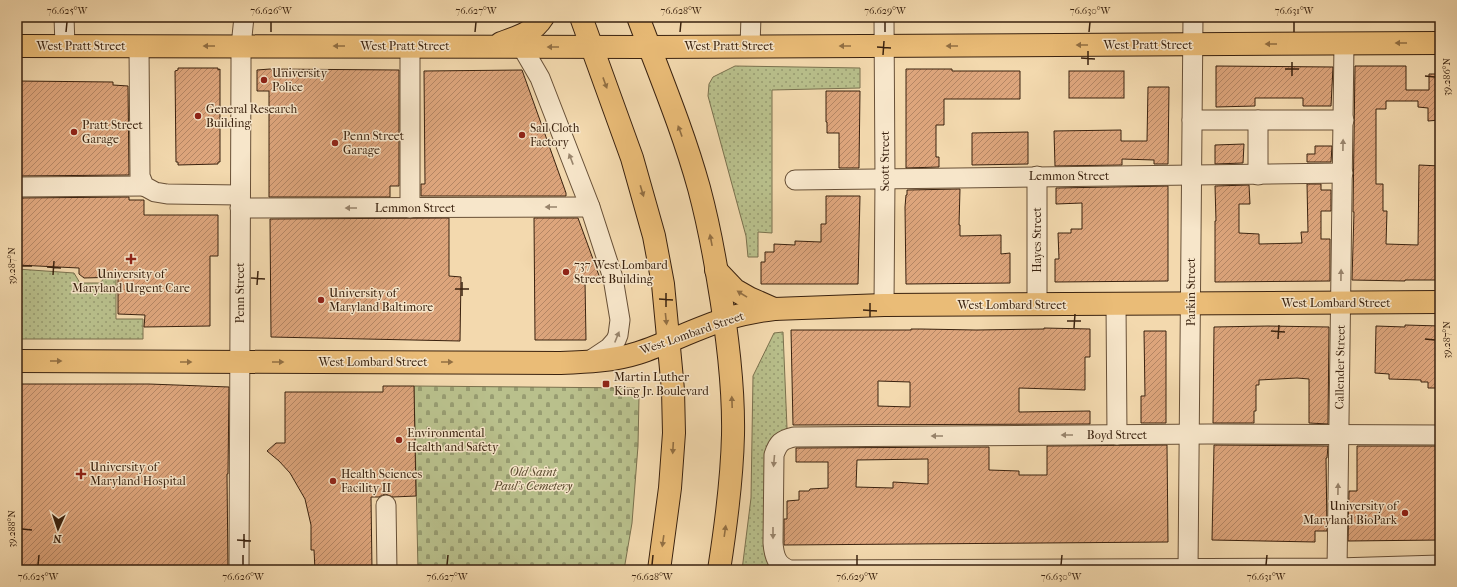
<svg xmlns="http://www.w3.org/2000/svg" width="1457" height="587" viewBox="0 0 1457 587" font-family="'IM FELL French Canon',serif">
	<defs>
		<pattern id="cemetery-stones" width="16" height="16" patternUnits="userSpaceOnUse"><rect width="16" height="16" fill="#b9c08c"/><path d="M2 7V4a2 2 0 0 1 4 0v3zM10 15v-3a2 2 0 0 1 4 0v3z" fill="#979c71"/></pattern>
		<pattern id="park-dots" width="8" height="8" patternUnits="userSpaceOnUse"><rect width="8" height="8" fill="#b9c08c"/><path d="M2 2h.1M6 6h.1" fill="none" stroke="#979c71" stroke-width="1.8" stroke-linecap="round"/></pattern>
		<pattern id="building-hatch" width="6" height="6" patternUnits="userSpaceOnUse"><rect width="6" height="6" fill="#dda57c"/><path d="M-1 1l2-2M0 6l6-6M5 7l2-2" fill="none" stroke="#b48664"/></pattern>
	</defs>
	<rect width="100%" height="100%" fill="#f3d9ae"/>
	<filter id="stains"><feTurbulence type="fractalNoise" baseFrequency=".005" numOctaves="4"/><feColorMatrix values="0 0 0 0 .2 0 0 0 0 .09 0 0 0 0 .02 0 0 0 .5 -.17"/></filter>
	<radialGradient id="worn" r=".72"><stop offset=".6" stop-color="#630" stop-opacity="0"/><stop offset="1" stop-color="#630" stop-opacity=".3"/></radialGradient>
	<!-- cemetery -->
	<polygon fill="url(#cemetery-stones)" stroke="#7a714e" points="414,386 635,388 639,397 638,446 632,523 624,570 418,570"/>
	<!-- park -->
	<g fill="url(#park-dots)" stroke="#7a714e">
		<polygon points="735,66 860,68 860,88 772,90 772,233 758,232 758,257 748,257 746,236 708,96 709,84 713,77"/>
		<polygon points="17,269 74,273 80,283 100,283 106,276 116,272 116,319 143,319 143,339 17,339"/>
		<polygon points="783,332 787,428 768,455 771,570 742,570 751,498 753,376 774,333"/>
	</g>
	<!-- building -->
	<g fill="url(#building-hatch)" stroke="#3a220f" fill-rule="evenodd">
		<polygon points="1216,66 1333,67 1331,106 1303,106 1303,98 1255,98 1255,106 1216,107"/>
		<polygon points="1355,66 1406,66 1406,90 1429,90 1429,74 1440,74 1440,120 1428,121 1428,108 1418,107 1418,101 1386,101 1386,109 1376,109 1376,184 1383,184 1383,211 1387,211 1386,244 1418,245 1419,165 1440,166 1440,280 1405,280 1405,281 1352,280 1354,212 1353,212"/>
		<polygon points="178,68 218,68 218,70 220,69 220,162 218,162 218,164 178,165 178,162 176,162 175,71 178,70"/>
		<polygon points="270,69 399,70 399,186 390,186 390,197 269,197 269,91 257,91 257,70"/>
		<polygon points="906,69 952,69 952,71 1020,71 1020,99 944,99 944,125 936,125 936,157 939,157 939,167 906,168"/>
		<polygon points="522,70 566,193 566,196 421,196 421,184 425,184 424,71"/>
		<rect x="1069" y="71" width="55" height="27"/>
		<polygon points="17,81 113,82 113,85 128,86 129,175 17,176"/>
		<polygon points="1148,87 1169,87 1168,164 1154,164 1154,160 1122,159 1122,165 1055,166 1054,131 1121,130 1121,141 1147,141"/>
		<polygon points="826,91 860,91 859,168 839,168 839,133 827,133 827,122 826,122"/>
		<polygon points="1028,132 1028,164 972,165 972,133"/>
		<polygon points="1244,144 1243,163 1215,164 1215,145"/>
		<polygon points="1315,146 1332,146 1331,162 1307,162 1307,154 1315,154"/>
		<polygon points="1307,184 1321,184 1321,190 1331,190 1331,211 1321,211 1321,239 1330,239 1330,281 1215,282 1215,221 1216,221 1215,186 1249,185 1250,204 1239,204 1239,233 1259,234 1259,244 1302,243 1301,232 1308,232"/>
		<polygon points="1168,186 1168,281 1055,282 1055,259 1059,259 1058,233 1071,233 1071,229 1082,229 1082,203 1056,204 1056,188"/>
		<polygon points="960,189 959,225 960,225 960,236 1001,235 1001,254 1010,253 1010,283 906,284 905,207 906,195 907,195 907,190"/>
		<polygon points="826,196 860,196 858,284 761,284 761,262 765,262 765,252 774,252 774,244 795,245 795,241 821,242 821,224 826,224"/>
		<polygon points="129,197 129,200 144,200 144,215 218,215 218,256 210,256 210,326 144,327 145,315 118,314 118,277 84,278 79,274 79,268 17,265 17,198"/>
		<polygon points="449,218 449,276 461,277 460,341 271,337 270,219"/>
		<polygon points="534,218 578,218 601,281 585,281 586,340 535,340"/>
		<polygon points="1405,325 1440,326 1440,388 1428,388 1428,382 1421,382 1421,380 1389,379 1389,374 1375,373 1376,326 1405,327"/>
		<polygon points="1268,326 1329,327 1328,424 1309,423 1309,379 1297,378 1259,380 1259,385 1256,385 1256,411 1254,411 1254,423 1213,423 1214,327"/>
		<path d="M1044,328L1090,329V357H1085V390L1019,388V412L1090,411V424L793,425L791,330H911V329H921L976,330L1044,329ZM878,381L910,382V407L878,406Z"/>
		<polygon points="1144,331 1166,331 1166,423 1141,423 1141,396 1145,396"/>
		<polygon points="17,384 149,384 229,387 228,474 227,474 228,570 17,570"/>
		<polygon points="383,386 414,386 416,496 393,497 385,494 379,497 371,497 372,570 315,570 314,550 311,550 311,525 305,499 290,473 279,461 267,451 276,443 285,443 285,392 383,392"/>
		<path d="M1167,445L1168,542L784,545V519H787V501L799,500V491H809L810,489L828,488V462H796V448L989,447V470L1019,471V475H1047V446ZM928,459V484L893,482V488L856,487L857,460Z"/>
		<polygon points="1214,445 1328,446 1327,458 1326,458 1327,531 1315,531 1315,542 1212,540"/>
		<polygon points="1357,446 1440,446 1440,540 1348,541 1349,491 1357,491"/>
	</g>
	<g fill="none" stroke-linecap="round" stroke-linejoin="round">
		<defs>
			<g id="minor">
				<polyline points="64,17 65,46"/>
				<polyline points="139,46 140,176 144,186 155,192 167,194 240,195"/>
				<polyline points="410,46 410,208"/>
				<polyline points="750,46 751,17"/>
				<polyline points="522,47 540,78 590,207 613,278 620,320 618,335 616,340 609,348 588,362"/>
				<polyline points="1192,120 1344,120"/>
				<polyline points="1258,120 1258,175"/>
				<polyline points="795,180 1343,173"/>
				<polyline points="17,187 144,186"/>
				<polyline points="240,208 590,207"/>
				<polyline points="1116,304 1117,435"/>
				<polyline points="884,305 885,180 884,17"/>
				<polyline points="1037,305 1037,176"/>
				<path d="M1440,435L1208,434L794,437C781,440 778,443 774,455L773,543C774,556 777,566 790,570L1337,568L1440,565"/>
				<polyline points="386,505 387,570"/>
				<polyline points="239,570 241,65 241,46 244,17"/>
				<polyline points="1188,570 1193,17"/>
				<polyline points="1337,570 1344,44"/>
			</g>
			<g id="major">
				<polyline points="581,17 632,158 654,236 663,284 673,390 674,433 670,488 659,570"/>
				<path d="M638,17C659,73 683,130 699,188C707,218 713,248 718,279C727,331 734,383 733,435C732,480 726,525 719,570"/>
				<path d="M501,43C518,37 533,33 543,17"/>
				<polyline points="17,46 649,47 1440,43"/>
				<polyline points="716,270 735,290 749,298 774,309"/>
				<path d="M17,361L560,363C586,362 613,361 638,353C668,343 697,328 726,319C742,314 758,311 774,309L884,305L1440,302"/>
			</g>
		</defs>
		<!-- minor casing -->
		<use href="#minor" stroke="#685037" stroke-width="21"/>
		<!-- major casing -->
		<use href="#major" stroke="#3a220f" stroke-width="24"/>
		<!-- minor -->
		<use href="#minor" stroke="#f7e6ca" stroke-width="19"/>
		<!-- major -->
		<use href="#major" stroke="#eabc77" stroke-width="22"/>
	</g>
	<!-- one-way arrows -->
	<defs><path id="oneway-solid" d="M-6-.8H1V-3.2L6.5 0L1 3.2V.8H-6Z"/></defs>
	<g fill="#926f43">
		<use href="#oneway-solid" transform="translate(1401 43) rotate(180)"/>
		<use href="#oneway-solid" transform="translate(1271 44) rotate(180)"/>
		<use href="#oneway-solid" transform="translate(1082 45) rotate(180)"/>
		<use href="#oneway-solid" transform="translate(209 46) rotate(-180)"/>
		<use href="#oneway-solid" transform="translate(339 46) rotate(-180)"/>
		<use href="#oneway-solid" transform="translate(845 46) rotate(180)"/>
		<use href="#oneway-solid" transform="translate(952 46) rotate(180)"/>
		<use href="#oneway-solid" transform="translate(553 47) rotate(180)"/>
		<use href="#oneway-solid" transform="translate(605 83) rotate(70)"/>
		<use href="#oneway-solid" transform="translate(680 131) rotate(-110)"/>
		<use href="#oneway-solid" transform="translate(642 191) rotate(73)"/>
		<use href="#oneway-solid" transform="translate(711 240) rotate(-101)"/>
		<use href="#oneway-solid" transform="translate(742 294) rotate(-148)"/>
		<use href="#oneway-solid" transform="translate(666 319) rotate(84)"/>
		<use href="#oneway-solid" transform="translate(56 361)"/>
		<use href="#oneway-solid" transform="translate(186 362)"/>
		<use href="#oneway-solid" transform="translate(278 362)"/>
		<use href="#oneway-solid" transform="translate(447 362)"/>
		<use href="#oneway-solid" transform="translate(732 402) rotate(-92)"/>
		<use href="#oneway-solid" transform="translate(673 448) rotate(93)"/>
		<use href="#oneway-solid" transform="translate(725 531) rotate(-82)"/>
		<use href="#oneway-solid" transform="translate(663 541) rotate(98)"/>
	</g>
	<g fill="#98846c">
		<use href="#oneway-solid" transform="translate(1343 145) rotate(-89)"/>
		<use href="#oneway-solid" transform="translate(571 159) rotate(-111)"/>
		<use href="#oneway-solid" transform="translate(551 207) rotate(180)"/>
		<use href="#oneway-solid" transform="translate(351 208) rotate(-180)"/>
		<use href="#oneway-solid" transform="translate(1341 275) rotate(-89)"/>
		<use href="#oneway-solid" transform="translate(617 337) rotate(-68)"/>
		<use href="#oneway-solid" transform="translate(1067 435) rotate(180)"/>
		<use href="#oneway-solid" transform="translate(937 436) rotate(180)"/>
		<use href="#oneway-solid" transform="translate(774 461) rotate(95)"/>
		<use href="#oneway-solid" transform="translate(1338 489) rotate(-89)"/>
		<use href="#oneway-solid" transform="translate(773 533) rotate(90)"/>
	</g>
	<!-- ticks -->
	<path fill="none" stroke="#3a220f" stroke-width="1.5" d="M66,32L67,22M271,32V22M475,32L476,22M680,32L681,22M885,32V22M1089,32L1090,22M1294,32V22M877,47L891,48M883,55L884,41M1081,58L1095,59M1088,65V51M1285,69H1299M1292,76V62M1425,76L1435,77M22,266H32M47,267L61,268M53,275L54,261M251,278L265,279M257,285L258,271M455,289H469M462,296V282M659,299L673,300M666,307V293M863,310L877,311M870,317V303M1067,321H1081M1074,328L1075,314M1271,331L1285,332M1278,339L1279,325M1425,339L1435,340M22,529L32,530M237,540L251,541M244,548V534M38,565L39,555M243,565V555M447,565L448,555M652,565L653,555M857,565V555M1061,565L1062,555M1266,565L1267,555"/>
	<!-- markers -->
	<g fill="#8f2418" stroke="#f7e6ca" stroke-width="1.5">
		<circle cx="264" cy="80" r="4"/>
		<circle cx="198" cy="116" r="4"/>
		<circle cx="74" cy="132" r="4"/>
		<circle cx="522" cy="135" r="4"/>
		<circle cx="335" cy="143" r="4"/>
		<path d="M129 253h4v4h4v4h-4v4h-4v-4h-4v-4h4z"/>
		<circle cx="566" cy="272" r="4"/>
		<circle cx="321" cy="300" r="4"/>
		<rect x="602" y="380" width="8" height="8" rx="2"/>
		<circle cx="399" cy="440" r="4"/>
		<path d="M79 468h4v4h4v4h-4v4h-4v-4h-4v-4h4z"/>
		<circle cx="333" cy="481" r="4"/>
		<circle cx="1405" cy="513" r="4"/>
	</g>
	<g text-anchor="middle" stroke-width="3" stroke-linejoin="round" paint-order="stroke">
		<!-- street labels -->
		<g font-size="12" fill="#3a220f" stroke="#f7e6ca">
			<text x="1148" y="49">West Pratt Street</text>
			<text x="81" y="50">West Pratt Street</text>
			<text x="405" y="50">West Pratt Street</text>
			<text x="729" y="50">West Pratt Street</text>
			<text transform="translate(885 161) rotate(-90)" y="4">Scott Street</text>
			<text x="1069" y="180">Lemmon Street</text>
			<text x="415" y="212">Lemmon Street</text>
			<text transform="translate(1037 240) rotate(-90)" y="4">Hayes Street</text>
			<text transform="translate(1191 292) rotate(-90)" y="4">Parkin Street</text>
			<text transform="translate(240 293) rotate(-90)" y="4">Penn Street</text>
			<text x="1336" y="307">West Lombard Street</text>
			<text x="1012" y="309">West Lombard Street</text>
			<text transform="translate(692 333) rotate(-19)" y="4">West Lombard Street</text>
			<text x="373" y="366">West Lombard Street</text>
			<text transform="translate(1340 367) rotate(-89)" y="4">Callender Street</text>
			<text x="1117" y="439">Boyd Street</text>
		</g>
		<!-- poi labels -->
		<g font-size="12" fill="#3a220f" stroke="#f7e6ca" text-anchor="start">
			<text x="272" y="77">University<tspan x="272" dy="14">Police</tspan></text>
			<text x="206" y="113">General Research<tspan x="206" dy="14">Building</tspan></text>
			<text x="82" y="129">Pratt Street<tspan x="82" dy="14">Garage</tspan></text>
			<text x="530" y="132">Sail Cloth<tspan x="530" dy="14">Factory</tspan></text>
			<text x="343" y="140">Penn Street<tspan x="343" dy="14">Garage</tspan></text>
			<text x="574" y="269">737 West Lombard<tspan x="574" dy="14">Street Building</tspan></text>
			<text x="131" y="278" text-anchor="middle">University of<tspan x="131" dy="14">Maryland Urgent Care</tspan></text>
			<text x="329" y="297">University of<tspan x="329" dy="14">Maryland Baltimore</tspan></text>
			<text x="614" y="381">Martin Luther<tspan x="614" dy="14">King Jr. Boulevard</tspan></text>
			<text x="407" y="437">Environmental<tspan x="407" dy="14">Health and Safety</tspan></text>
			<text x="90" y="471">University of<tspan x="90" dy="14">Maryland Hospital</tspan></text>
			<text x="341" y="478">Health Sciences<tspan x="341" dy="14">Facility II</tspan></text>
			<text x="1397" y="510" text-anchor="end">University of<tspan x="1397" dy="14">Maryland BioPark</tspan></text>
		</g>
		<!-- park labels -->
		<g font-size="12" font-style="italic" fill="#5a4a2e" stroke="#f7e6ca">
			<text x="533" y="476">Old Saint<tspan x="533" dy="14">Paul's Cemetery</tspan></text>
		</g>
	</g>
	<!-- margin -->
	<rect width="1457" height="587" fill="none" stroke="#f3d9ae" stroke-width="44"/>
	<!-- north arrow -->
	<g transform="translate(58 529) rotate(183)" stroke="#f7e6ca" stroke-width="3" paint-order="stroke">
	<path d="M0-3L7 15L0 10L-7 15Z" fill="#3a220f"/>
	<text y="-6" font-size="11" font-weight="bold" text-anchor="middle" fill="#3a220f">N</text>
	</g>
	<rect x="22" y="22" width="1413" height="543" fill="none" stroke="#3a220f" stroke-width="1.5"/>
	<g font-size="10" text-anchor="middle" fill="#3a220f">
		<text x="67" y="14">76.625°W</text>
		<text x="271" y="14">76.626°W</text>
		<text x="476" y="14">76.627°W</text>
		<text x="681" y="14">76.628°W</text>
		<text x="885" y="14">76.629°W</text>
		<text x="1090" y="14">76.630°W</text>
		<text x="1294" y="14">76.631°W</text>
		<text transform="translate(1446 77) rotate(-90)" y="4">39.286°N</text>
		<text transform="translate(11 266) rotate(-90)" y="4">39.287°N</text>
		<text transform="translate(1446 340) rotate(-90)" y="4">39.287°N</text>
		<text transform="translate(11 529) rotate(-90)" y="4">39.288°N</text>
		<text x="38" y="580">76.625°W</text>
		<text x="243" y="580">76.626°W</text>
		<text x="447" y="580">76.627°W</text>
		<text x="652" y="580">76.628°W</text>
		<text x="857" y="580">76.629°W</text>
		<text x="1061" y="580">76.630°W</text>
		<text x="1266" y="580">76.631°W</text>
	</g>
	<rect width="100%" height="100%" filter="url(#stains)"/>
	<rect width="100%" height="100%" fill="url(#worn)"/>
</svg>
